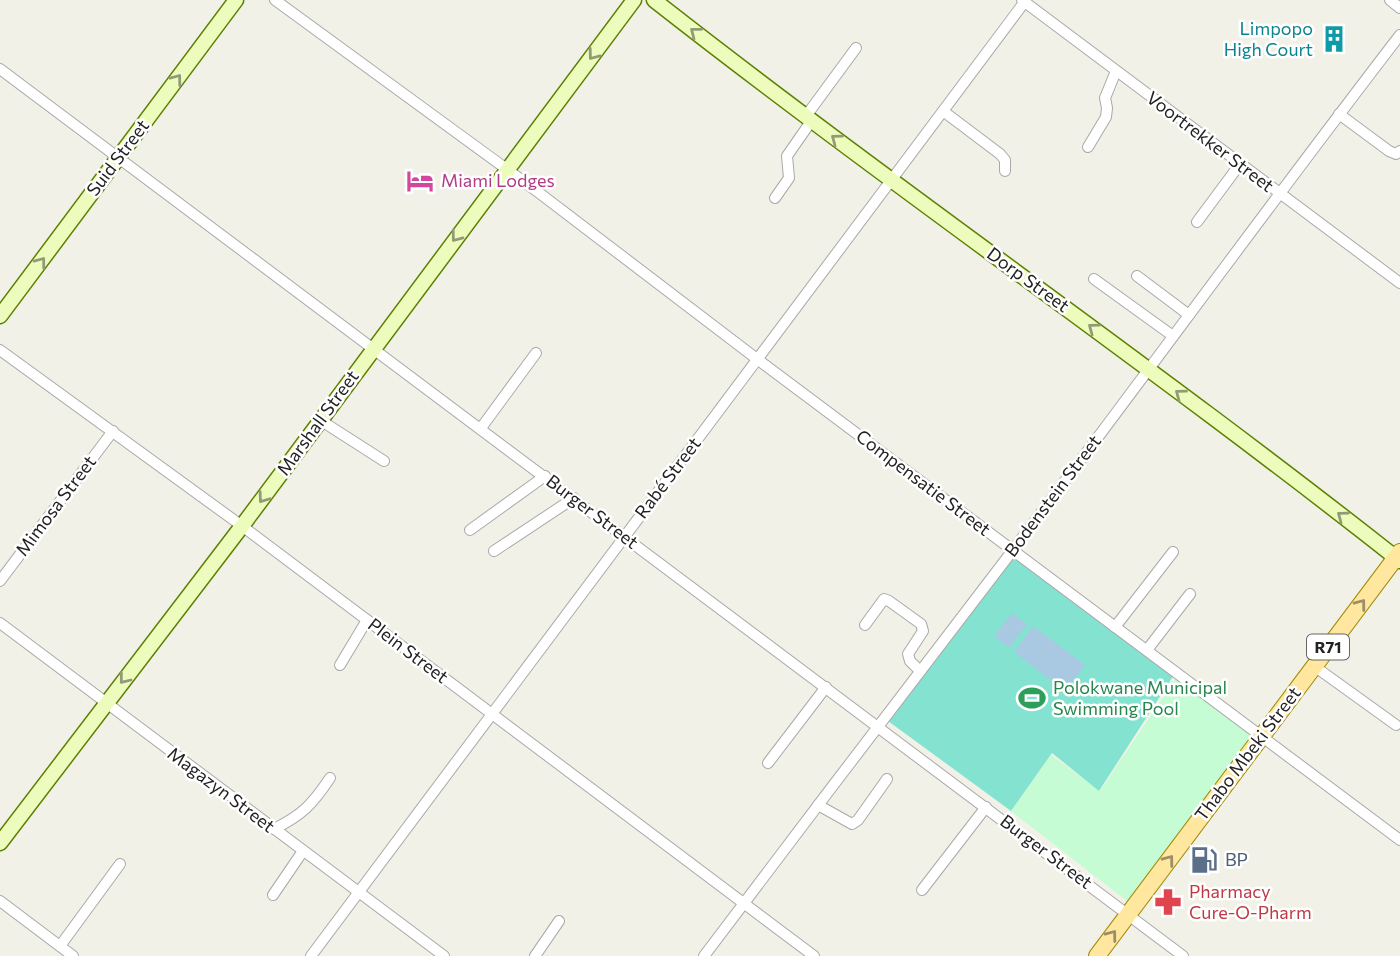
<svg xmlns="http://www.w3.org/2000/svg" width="1400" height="956" viewBox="0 0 1400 956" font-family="Commissioner,sans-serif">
	<rect width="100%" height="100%" fill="#f2f1e8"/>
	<!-- park -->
	<polygon fill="#c5fcd4" points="1177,676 1255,733 1127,901 1011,811 1051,755 1100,791"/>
	<!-- pitch -->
	<polygon fill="#84e3d0" points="1012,554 1174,675 1099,791 1052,753 1011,811 888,721"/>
	<!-- water -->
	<g fill="#a8c9e1">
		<polygon points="1012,613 1027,624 1009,648 994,636"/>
		<polygon points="1033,626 1085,665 1065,691 1014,652"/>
	</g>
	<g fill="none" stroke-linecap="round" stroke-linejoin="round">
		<defs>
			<g id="street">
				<polyline points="275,0 538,192 757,359 1400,840"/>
				<polyline points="1022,0 1400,283"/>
				<polyline points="1390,0 1400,8"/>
				<polyline points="0,69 1183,956"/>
				<polyline points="943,111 1000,154 1005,160 1005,171"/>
				<polyline points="1339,114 1389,151 1396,154 1400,151"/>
				<polyline points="806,116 856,48"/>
				<polyline points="1088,147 1106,117 1107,108 1105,98 1116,71"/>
				<polyline points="775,198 789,178 787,156 812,120"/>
				<polyline points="1197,222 1240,164"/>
				<polyline points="1137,276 1189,315"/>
				<polyline points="1094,279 1173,336"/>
				<polyline points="0,350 242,526 814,956"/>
				<polyline points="320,420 384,461"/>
				<polyline points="481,428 536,353"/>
				<polyline points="470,530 545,476"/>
				<polyline points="494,551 574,498"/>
				<polyline points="0,581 113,431"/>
				<polyline points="0,623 444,956"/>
				<polyline points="865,625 884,599 889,601 921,624 923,631 908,654 910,661 919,670"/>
				<polyline points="1115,627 1173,552"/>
				<polyline points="1147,650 1190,594"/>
				<polyline points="340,665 367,620"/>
				<polyline points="1314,666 1396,725"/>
				<polyline points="768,763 826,687"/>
				<polyline points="818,805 852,824 858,820 887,779"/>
				<path d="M274,829C302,815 312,805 330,778"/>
				<polyline points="922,890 986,807"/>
				<polyline points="273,895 303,851"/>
				<polyline points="0,901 73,956"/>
				<polyline points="60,946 120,864"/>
				<polyline points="311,956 1026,0"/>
				<polyline points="535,956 559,921"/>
				<path d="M704,956C806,820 910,685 1013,550C1143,379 1269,205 1400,35"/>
			</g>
			<g id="secondary">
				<path d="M654,0C899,192 1156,368 1400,561"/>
				<polyline points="0,316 236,0"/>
				<polyline points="0,843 242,526 634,0"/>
			</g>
			<polyline id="primary" points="1097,956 1400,552"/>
		</defs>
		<!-- street casing -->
		<use href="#street" stroke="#a9a9a9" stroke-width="12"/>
		<!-- secondary casing -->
		<use href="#secondary" stroke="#5c8101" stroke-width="17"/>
		<!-- primary casing -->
		<use href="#primary" stroke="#9f8700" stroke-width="18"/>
		<!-- street -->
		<use href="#street" stroke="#fff" stroke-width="10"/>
		<!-- secondary -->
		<use href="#secondary" stroke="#edfcbc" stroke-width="14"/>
		<!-- primary -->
		<use href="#primary" stroke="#ffe7a0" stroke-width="16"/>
	</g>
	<!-- one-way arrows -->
	<defs><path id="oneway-chevron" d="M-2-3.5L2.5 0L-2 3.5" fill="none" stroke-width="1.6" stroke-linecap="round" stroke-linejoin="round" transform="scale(1.75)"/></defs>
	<g stroke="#929a77">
		<use href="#oneway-chevron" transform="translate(695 32) rotate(-142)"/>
		<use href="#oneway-chevron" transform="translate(593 55) rotate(127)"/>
		<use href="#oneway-chevron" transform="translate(177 79) rotate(-53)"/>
		<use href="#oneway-chevron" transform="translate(836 139) rotate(-143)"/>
		<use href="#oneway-chevron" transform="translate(456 237) rotate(127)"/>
		<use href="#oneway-chevron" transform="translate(41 262) rotate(-53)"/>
		<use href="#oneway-chevron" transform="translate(1093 328) rotate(-143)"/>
		<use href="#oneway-chevron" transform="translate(1180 394) rotate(-143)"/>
		<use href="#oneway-chevron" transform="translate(263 498) rotate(126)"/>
		<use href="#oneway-chevron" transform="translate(1342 516) rotate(-143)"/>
		<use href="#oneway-chevron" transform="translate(124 679) rotate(128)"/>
	</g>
	<g stroke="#9c8e67">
		<use href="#oneway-chevron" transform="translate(1361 604) rotate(-53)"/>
		<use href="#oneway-chevron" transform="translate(1169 860) rotate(-53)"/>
		<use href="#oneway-chevron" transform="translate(1112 935) rotate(-53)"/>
	</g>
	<!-- icons -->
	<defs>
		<symbol id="building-bare" viewBox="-9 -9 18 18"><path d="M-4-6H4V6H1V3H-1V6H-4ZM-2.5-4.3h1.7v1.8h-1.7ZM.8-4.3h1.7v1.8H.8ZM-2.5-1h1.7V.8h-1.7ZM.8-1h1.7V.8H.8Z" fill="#0f9aa8" stroke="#fff" stroke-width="2.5" paint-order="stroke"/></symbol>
		<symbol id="hotel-bare" viewBox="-9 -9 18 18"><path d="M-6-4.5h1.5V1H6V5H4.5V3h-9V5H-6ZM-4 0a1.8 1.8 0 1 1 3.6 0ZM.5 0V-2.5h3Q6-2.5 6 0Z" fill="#d1479c" stroke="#fff" stroke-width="2.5" paint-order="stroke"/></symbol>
		<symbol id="stadium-bare" viewBox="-9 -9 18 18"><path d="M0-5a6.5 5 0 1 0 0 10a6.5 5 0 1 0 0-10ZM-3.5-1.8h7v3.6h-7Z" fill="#2e9e5b" stroke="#fff" stroke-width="2.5" paint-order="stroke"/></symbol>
		<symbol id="fuel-bare" viewBox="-9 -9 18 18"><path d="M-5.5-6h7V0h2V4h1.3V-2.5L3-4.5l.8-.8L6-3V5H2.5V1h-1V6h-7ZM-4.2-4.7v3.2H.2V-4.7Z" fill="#5c6f8a" stroke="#fff" stroke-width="2.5" paint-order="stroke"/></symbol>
		<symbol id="pharmacy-bare" viewBox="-9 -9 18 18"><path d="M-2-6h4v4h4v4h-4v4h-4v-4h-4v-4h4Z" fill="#e0444e" stroke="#fff" stroke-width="2.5" paint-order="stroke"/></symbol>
	</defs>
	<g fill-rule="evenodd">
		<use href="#building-bare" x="1315" y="20" width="38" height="38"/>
		<use href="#hotel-bare" x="401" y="162" width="38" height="38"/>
		<use href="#stadium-bare" x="1013" y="679" width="38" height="38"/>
		<use href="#fuel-bare" x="1185" y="841" width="38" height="38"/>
		<use href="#pharmacy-bare" x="1149" y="883" width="38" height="38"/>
	</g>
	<g text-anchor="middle" stroke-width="5" stroke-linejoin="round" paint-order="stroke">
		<!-- shield labels -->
		<rect fill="#fff" stroke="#646464" stroke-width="2" x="1307" y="634.5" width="42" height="25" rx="5"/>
		<g font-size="16" font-weight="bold" fill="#222">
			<text x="1328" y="653">R71</text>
		</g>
		<!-- culture labels -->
		<g font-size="18" fill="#0d838f" stroke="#fff" text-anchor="end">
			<text x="1313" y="35">Limpopo<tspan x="1313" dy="21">High Court</tspan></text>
		</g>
		<!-- street labels -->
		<g font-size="18" fill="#222" stroke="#fff">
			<text transform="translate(1210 142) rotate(37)" y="6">Voortrekker Street</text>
			<text transform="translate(118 158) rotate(-53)" y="6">Suid Street</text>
			<text transform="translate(1028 280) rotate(36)" y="6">Dorp Street</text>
			<text transform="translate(318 423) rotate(-54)" y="6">Marshall Street</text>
			<text transform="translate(668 478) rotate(-53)" y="6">Rabé Street</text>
			<text transform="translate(923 483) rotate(37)" y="6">Compensatie Street</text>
			<text transform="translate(1053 496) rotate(-53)" y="6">Bodenstein Street</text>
			<text transform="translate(56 506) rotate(-53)" y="6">Mimosa Street</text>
			<text transform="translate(592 512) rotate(37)" y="6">Burger Street</text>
			<text transform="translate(408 651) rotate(37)" y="6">Plein Street</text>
			<text transform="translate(1248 754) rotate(-53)" y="6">Thabo Mbeki Street</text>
			<text transform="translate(221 790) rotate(37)" y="6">Magazyn Street</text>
			<text transform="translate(1046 852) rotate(37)" y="6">Burger Street</text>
		</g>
		<!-- hotel labels -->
		<g font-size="18" fill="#b23c85" stroke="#fff" text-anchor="start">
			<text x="441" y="187">Miami Lodges</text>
		</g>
		<!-- leisure labels -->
		<g font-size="18" fill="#27864d" stroke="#fff" text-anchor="start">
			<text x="1053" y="694">Polokwane Municipal<tspan x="1053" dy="21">Swimming Pool</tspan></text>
		</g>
		<!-- service labels -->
		<g font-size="18" fill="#4e5e75" stroke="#fff" text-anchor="start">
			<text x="1225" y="866">BP</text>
		</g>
		<!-- health labels -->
		<g font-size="18" fill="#be3a42" stroke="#fff" text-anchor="start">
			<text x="1189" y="898">Pharmacy<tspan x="1189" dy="21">Cure-O-Pharm</tspan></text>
		</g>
	</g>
</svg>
